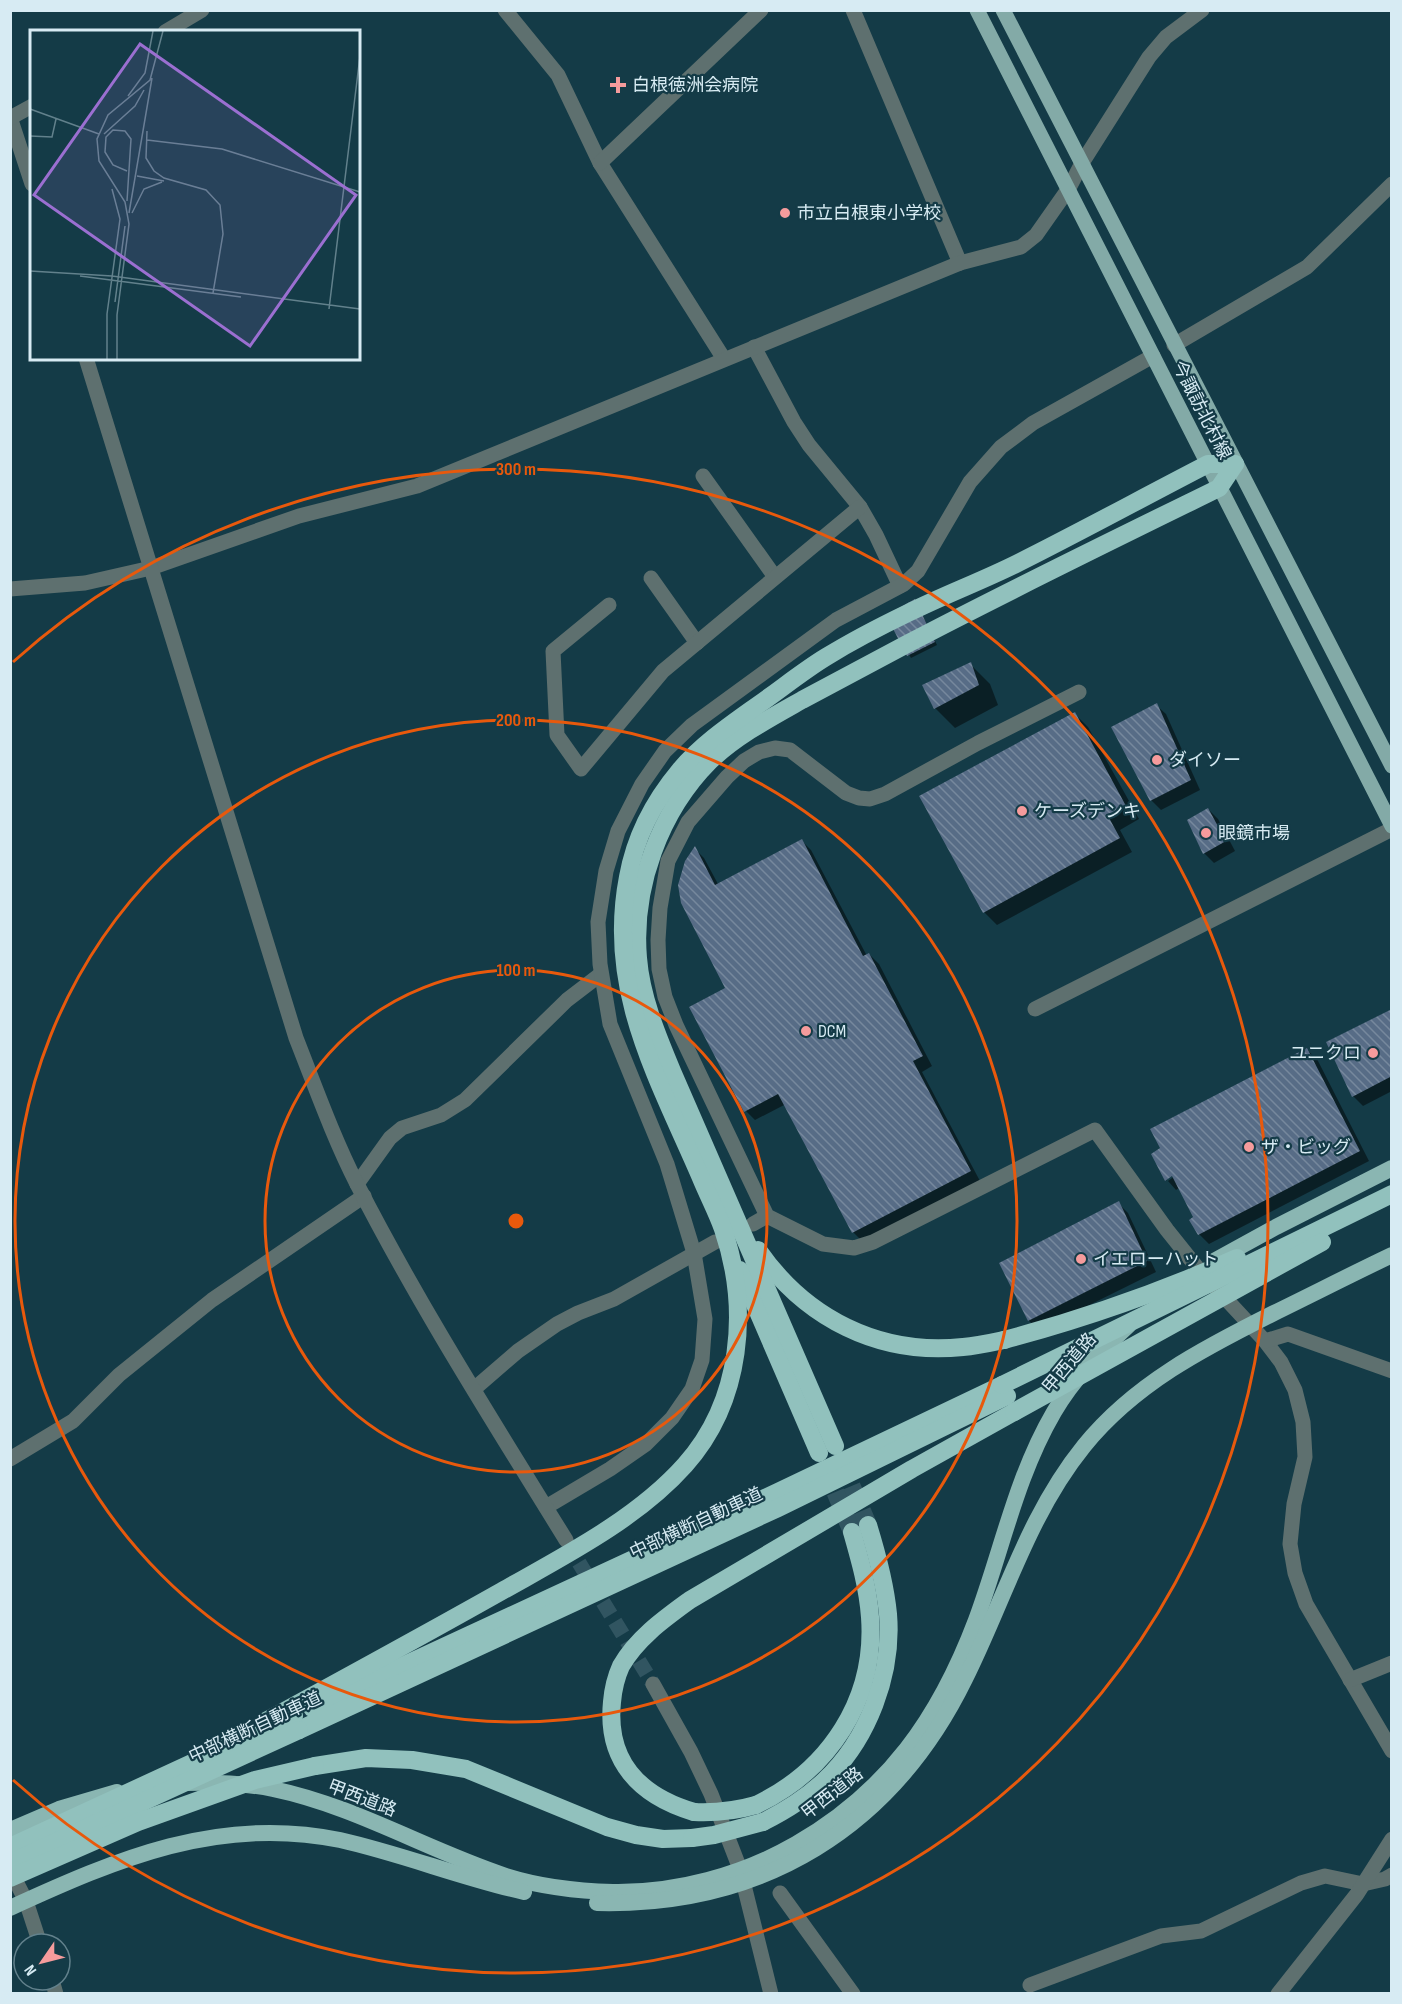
<svg xmlns="http://www.w3.org/2000/svg" width="1402" height="2004" viewBox="0 0 1402 2004" font-family="'Sofia Sans Condensed','Noto Sans JP',sans-serif">
	<defs>
		<pattern id="building-back-hatch" width="6" height="6" patternUnits="userSpaceOnUse" patternTransform="scale(1.5)"><rect width="6" height="6" fill="#576c86"/><path d="M-1 5l2 2M0 0l6 6M5-1l2 2" fill="none" stroke="#76889d"/></pattern>
	</defs>
	<rect width="100%" height="100%" fill="#143b47"/>
	<!-- shadow -->
	<g fill="#0007">
		<polygon points="917,604 937,645 911,658 888,616"/>
		<polygon points="970,664 990,684 998,705 955,728 935,708"/>
		<polygon points="1156,705 1166,714 1200,790 1161,810 1151,800"/>
		<polygon points="1075,714 1088,727 1139,819 1120,830 1132,852 997,925 984,912"/>
		<polygon points="1208,809 1218,819 1235,851 1214,863 1204,853"/>
		<polygon points="801,840 811,850 867,956 869,954 879,964 932,1066 922,1072 980,1181 863,1242 853,1232 786,1104 755,1120 746,1111 727,989 695,849 704,858 718,884"/>
		<polygon points="1392,1010 1392,1091 1363,1106 1353,1096"/>
		<polygon points="1307,1050 1317,1059 1369,1161 1209,1244 1199,1234 1195,1217 1179,1188 1176,1190 1168,1181 1179,1173 1167,1178 1167,1181 1153,1155"/>
		<polygon points="1118,1203 1128,1213 1156,1272 1039,1330 1029,1321 1001,1263"/>
	</g>
	<!-- building -->
	<g fill="url(#building-back-hatch)">
		<polygon points="915,599 935,642 907,656 886,615"/>
		<polygon points="971,662 979,685 934,709 922,685"/>
		<polygon points="1157,703 1191,780 1150,801 1111,727"/>
		<polygon points="1075,712 1126,806 1108,816 1120,838 983,913 919,796"/>
		<polygon points="1208,808 1226,841 1203,854 1187,820"/>
		<polygon points="802,839 863,956 869,953 923,1056 913,1061 971,1171 852,1233 778,1094 744,1112 689,1007 725,988 681,903 678,885 685,861 695,846 715,885"/>
		<polygon points="1392,1009 1392,1076 1352,1097 1326,1042"/>
		<polygon points="1307,1048 1360,1151 1198,1235 1189,1220 1193,1217 1172,1176 1165,1181 1151,1154 1160,1148 1150,1129"/>
		<polygon points="1119,1201 1147,1261 1028,1321 999,1263"/>
	</g>
	<g fill="none" stroke-linecap="round" stroke-linejoin="round">
		<!-- tertiary-tunnel -->
		<polyline stroke="#315561" stroke-width="15" stroke-dasharray="15 8" stroke-linecap="butt" points="567,1543 653,1684"/>
		<!-- motorway-tunnel -->
		<g stroke="#315561" stroke-width="18" stroke-dasharray="18 9" stroke-linecap="butt">
			<polyline points="841,1461 868,1525"/>
			<polyline points="825,1467 852,1532"/>
		</g>
		<!-- minor -->
		<g stroke="#5e706f" stroke-width="15">
			<polyline points="505,10 558,75 600,163 724,359"/>
			<polyline points="853,10 960,263"/>
			<polyline points="600,163 761,10"/>
			<polyline points="1174,345 1307,267 1392,184"/>
			<polyline points="754,347 794,422 809,445 860,507 876,535 900,586"/>
			<polyline points="703,476 775,577"/>
			<polyline points="651,578 697,643"/>
			<polyline points="10,589 85,583 151,568 299,516 417,486 960,263 1021,247 1036,235 1069,188 1082,163 1149,57 1166,37 1202,10"/>
			<polyline points="609,605 553,651 557,735 581,769 663,671 860,507"/>
			<polyline points="1079,692 978,743 885,794 870,799 859,798 846,793 790,750 775,748 759,752 744,761 727,777 688,822 668,861 660,908 658,940 659,969 665,997 676,1025 767,1216 823,1244 854,1248 873,1242 1095,1130 1167,1230 1199,1270 1265,1341 1281,1362 1295,1390 1303,1422 1305,1457 1294,1504 1290,1544 1295,1573 1306,1604 1392,1751"/>
			<polyline points="1035,1009 1392,829"/>
			<polyline points="357,1184 390,1138 402,1128 441,1115 465,1100 567,1000 601,974"/>
			<polyline points="753,1224 767,1216"/>
			<polyline points="1265,1341 1288,1334 1392,1371"/>
			<polyline points="474,1389 518,1351 557,1324 578,1313 614,1299 715,1242"/>
			<polyline points="10,1459 73,1421 119,1375 212,1300 364,1196"/>
			<polyline points="546,1507 610,1469 646,1444 672,1418 692,1389 702,1360 705,1319 694,1253 667,1164 610,1024 600,964 598,922 606,871 618,831 642,784 665,751 692,725 836,620 904,584 918,571 970,482 1001,447 1033,423 1153,356"/>
			<polyline points="1350,1680 1392,1663"/>
			<polyline points="10,1870 26,1901 40,1944"/>
			<polyline points="780,1893 853,1994"/>
			<polyline points="52,1980 56,1994"/>
			<polyline points="1030,1985 1161,1936 1201,1931 1301,1883 1325,1876 1363,1884 1385,1879 1392,1875"/>
			<polyline points="1278,1994 1357,1894 1392,1839"/>
		</g>
		<!-- tertiary -->
		<g stroke="#5e706f" stroke-width="15">
			<polyline points="165,32 202,10"/>
			<polyline points="10,117 32,184"/>
			<polyline points="10,118 32,106"/>
			<path d="M86,358L296,1038C315,1086 333,1137 357,1184C420,1307 494,1423 566,1540"/>
			<polyline points="653,1684 691,1752 711,1794 740,1869 771,1994"/>
		</g>
		<!-- primary -->
		<g stroke="#83aaa7" stroke-width="15">
			<polyline points="977,10 1392,826"/>
			<polyline points="1003,10 1392,766"/>
		</g>
		<!-- trunk -->
		<g stroke="#8ab6b2" stroke-width="16">
			<polyline points="1214,1261 1276,1227 1392,1168"/>
			<path d="M184,1783C214,1782 244,1783 273,1789C355,1806 427,1850 506,1876C541,1887 577,1891 613,1892C676,1893 742,1875 796,1844C888,1791 939,1718 976,1620C1002,1550 1016,1477 1054,1412C1073,1379 1101,1351 1129,1325"/>
			<polyline points="10,1830 59,1809 117,1792"/>
			<path d="M597,1903C763,1907 892,1828 965,1679C1004,1601 1028,1515 1084,1446C1134,1384 1204,1348 1274,1313C1313,1294 1352,1274 1392,1255"/>
			<path d="M10,1908C117,1859 219,1815 340,1840C402,1854 462,1878 524,1892"/>
		</g>
		<!-- motorway -->
		<g stroke="#91c1bd" stroke-width="18">
			<path d="M758,1250C805,1318 879,1356 963,1347C977,1346 990,1343 1004,1340"/>
			<polyline points="740,1270 819,1453"/>
			<path d="M835,1446L672,1071C657,1035 641,997 638,958C632,887 660,811 710,761C736,736 770,718 802,700C837,681 872,663 907,644C1010,590 1115,539 1219,488L1235,464"/>
			<polyline points="312,1708 778,1492 1002,1385"/>
			<path d="M266,1721C345,1678 424,1635 502,1591C564,1556 637,1519 685,1465C742,1401 750,1309 723,1229C717,1212 708,1195 701,1178C658,1078 606,990 628,877C635,838 654,801 680,770C702,744 730,725 758,705C781,689 803,671 826,657C852,641 881,626 908,613C944,595 982,581 1018,563C1082,531 1144,497 1208,464H1235"/>
			<polyline points="299,1730 778,1508 1007,1396"/>
			<polyline points="315,1766 366,1758 412,1760 466,1769 607,1827 636,1835 663,1839 692,1838"/>
			<path d="M756,1805C829,1770 876,1700 870,1617C868,1588 860,1560 852,1532"/>
			<path d="M694,1812C640,1796 606,1761 612,1702C613,1690 616,1677 621,1666C637,1638 664,1619 690,1600L912,1469L1014,1412"/>
			<path d="M763,1822C785,1811 806,1798 824,1781C868,1740 893,1674 888,1614C885,1583 877,1554 868,1525"/>
		</g>
		<!-- motorway-bridge -->
		<g stroke="#91c1bd" stroke-width="18">
			<path d="M1004,1340C1083,1319 1161,1292 1237,1258"/>
			<polyline points="1002,1385 1392,1194"/>
			<polyline points="1014,1412 1322,1242"/>
			<path d="M694,1812C716,1813 735,1811 756,1805"/>
			<polyline points="692,1838 714,1835 763,1822"/>
			<polyline points="10,1847 294,1716"/>
			<polyline points="10,1863 299,1730"/>
			<polyline points="10,1878 138,1822 255,1780 315,1766"/>
		</g>
	</g>
	<!-- distance rings -->
	<g fill="none" stroke="#e8590c" stroke-width="3">
		<circle cx="516" cy="1221" r="251"/>
		<circle cx="516" cy="1221" r="501"/>
		<path d="M13 662A752 752 0 1 1 13 1780"/>
	</g>
	<!-- markers -->
	<g fill="#f59b9c" stroke="#143b47" stroke-width="2">
		<path d="M615 76h6v6h6v6h-6v6h-6v-6h-6v-6h6z"/>
		<circle cx="785" cy="213" r="6"/>
		<circle cx="1157" cy="760" r="6"/>
		<circle cx="1022" cy="811" r="6"/>
		<circle cx="1206" cy="833" r="6"/>
		<circle cx="806" cy="1031" r="6"/>
		<circle cx="1373" cy="1053" r="6"/>
		<circle cx="1249" cy="1147" r="6"/>
		<circle cx="1081" cy="1259" r="6"/>
	</g>
	<g text-anchor="middle" stroke-width="4.5" stroke-linejoin="round" paint-order="stroke">
		<!-- poi labels -->
		<g font-size="18" fill="#d7ebf3" stroke="#143b47" text-anchor="start">
			<text x="632" y="91">白根徳洲会病院</text>
			<text x="797" y="219">市立白根東小学校</text>
			<text x="1169" y="766">ダイソー</text>
			<text x="1034" y="817">ケーズデンキ</text>
			<text x="1218" y="839">眼鏡市場</text>
			<text x="818" y="1037">DCM</text>
			<text x="1361" y="1059" text-anchor="end">ユニクロ</text>
			<text x="1261" y="1153">ザ・ビッグ</text>
			<text x="1093" y="1265">イエローハット</text>
		</g>
		<!-- street labels -->
		<g font-size="18" fill="#d7ebf3" stroke="#143b47">
			<text transform="translate(1202 410) rotate(63)" y="6">今諏訪北村線</text>
			<text transform="translate(1069 1363) rotate(-50)" y="6">甲西道路</text>
			<text transform="translate(696 1523) rotate(-25)" y="6">中部横断自動車道</text>
			<text transform="translate(255 1727) rotate(-25)" y="6">中部横断自動車道</text>
			<text transform="translate(832 1793) rotate(-38)" y="6">甲西道路</text>
			<text transform="translate(362 1798) rotate(21)" y="6">甲西道路</text>
		</g>
	</g>
	<!-- overview -->
	<g transform="translate(30 30)">
		<rect width="330" height="330" fill="#143b47"/>
		<path fill="none" stroke="#62818c" stroke-width="1.5" d="M98,66L115,43L123,1M0,79L69,104M117,101L116,128L124,141L134,148L176,160L190,175L193,204L183,263M74,104L105,76L114,60M0,106L22,107L26,89M117,110L192,119L330,162M97,141L83,135L75,122L76,107L83,100L95,101L101,109L97,171M107,146L134,151M99,183L122,48M102,183L114,159L132,152M0,241L82,246L330,279M50,246L211,267M85,272L95,196M299,279L330,26M77,329V284L90,189L82,159M87,329V285L99,194L95,172L69,131L67,109L78,85L120,50L133,1"/>
		<path fill="#9b6fd1" fill-opacity="0.15" stroke="#9b6fd1" stroke-width="3" d="M110,14L326,165L220,316L4,165Z"/>
		<rect width="330" height="330" fill="none" stroke="#d7ebf3" stroke-width="3"/>
	</g>
	<circle cx="516" cy="1221" r="9" fill="#e8590c" stroke="#143b47" stroke-width="3"/>
	<g font-size="18" text-anchor="middle" font-weight="bold" fill="#e8590c" stroke="#143b47" stroke-width="4.5" stroke-linejoin="round" paint-order="stroke">
		<text x="516" y="475">300 m</text>
		<text x="516" y="726">200 m</text>
		<text x="516" y="976">100 m</text>
	</g>
	<!-- border -->
	<rect width="1402" height="2004" fill="none" stroke="#d7ebf3" stroke-width="24"/>
	<!-- north arrow -->
	<g transform="translate(42 1962) rotate(235)"><circle r="28" fill="#143b47" stroke="#62818c" stroke-width="1.5"/>
	<path d="M0-4.5L10 22L0 15L-10 22Z" fill="#f59b9c"/>
	<text y="-9" font-size="16" font-weight="bold" text-anchor="middle" fill="#d7ebf3">N</text>
	</g>
</svg>
